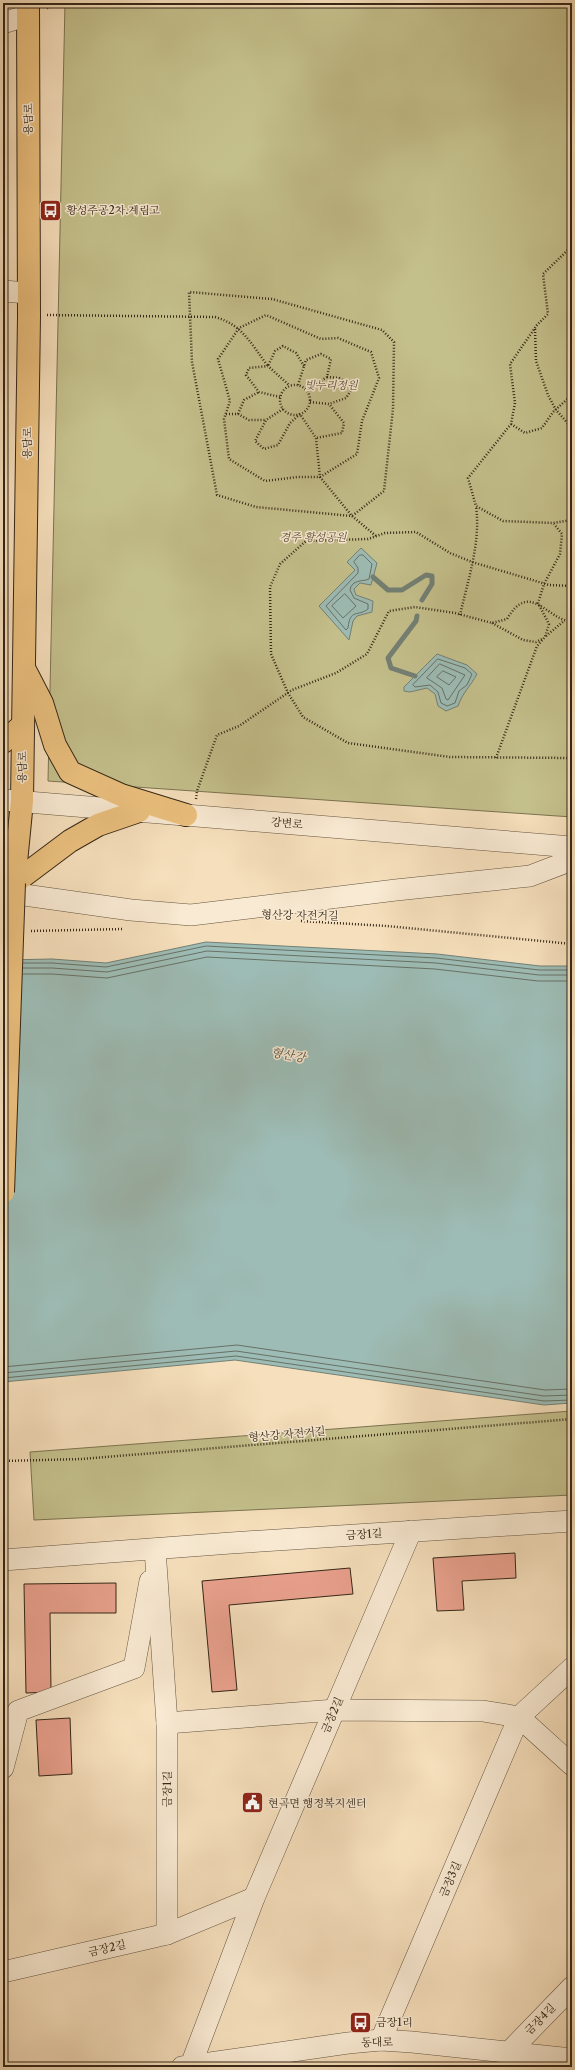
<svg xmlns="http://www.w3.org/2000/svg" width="575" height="2070" viewBox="0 0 575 2070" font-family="'Libre Caslon Text','Noto Serif KR',serif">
	<rect width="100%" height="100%" fill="#f6dfbc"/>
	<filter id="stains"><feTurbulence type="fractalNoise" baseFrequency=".005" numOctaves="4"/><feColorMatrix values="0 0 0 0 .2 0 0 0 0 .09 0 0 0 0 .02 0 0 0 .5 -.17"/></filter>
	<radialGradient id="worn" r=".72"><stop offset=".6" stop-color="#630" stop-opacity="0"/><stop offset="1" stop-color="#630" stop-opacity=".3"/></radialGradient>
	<!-- green -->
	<g fill="#c4c08c" stroke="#7c7351">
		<polygon points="65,3 572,3 572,817 48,781"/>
		<polygon points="572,1411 572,1495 34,1520 30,1452"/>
	</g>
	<!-- water -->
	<g fill="#9dbcb5" stroke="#738075">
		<polygon points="361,548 377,563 371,585 360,583 354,589 356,595 373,601 372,612 357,616 353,621 349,640 319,606 355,570 347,562"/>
		<path d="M437,654L467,665L477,674C470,687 463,692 458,706L446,711L438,706L435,694L427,688L410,692L404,691V687Z"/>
		<polygon points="206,942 437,954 540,966 572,966 572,1403 544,1405 235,1360 3,1382 3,960 52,959 106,963"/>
	</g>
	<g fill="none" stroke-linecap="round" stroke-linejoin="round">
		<!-- shore -->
		<g stroke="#687166" stroke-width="1">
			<path d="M360,555H363L372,564L369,579C362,582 352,579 350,590L354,598L368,604V609C358,617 350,608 348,628L346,630L326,606L358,573V568L354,562Z"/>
			<polygon points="345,594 356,606 343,618 332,606"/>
			<polygon points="438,659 465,668 472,674 467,685 459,691 455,703 447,706 441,703 438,692 430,685 415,687 413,685"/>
			<polygon points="440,664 465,675 448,700 446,699 442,688 427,678"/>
			<polygon points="443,671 456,677 449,685 437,677"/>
			<polyline points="23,963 52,963 106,967 206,946 436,958 539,970 572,970"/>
			<polyline points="23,968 52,968 107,972 207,951 436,963 539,975 572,975"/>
			<polyline points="23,974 52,974 107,978 207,957 435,969 538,981 572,981"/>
			<polyline points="3,1367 237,1345 545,1390 572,1389"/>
			<polyline points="3,1373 236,1351 544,1396 572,1395"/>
			<polyline points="3,1378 236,1356 544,1401 572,1400"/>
		</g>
		<!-- stream -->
		<g stroke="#738075" stroke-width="5">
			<polyline points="373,577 388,590 402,590 426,575 432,576 432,584 422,600"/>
			<polyline points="415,676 391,668 388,658 416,621 417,616"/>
		</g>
	</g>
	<!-- building -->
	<g fill="#eaa18e" stroke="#342616">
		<polygon points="515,1553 516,1578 462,1581 464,1610 437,1611 433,1558"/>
		<polygon points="350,1568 353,1594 229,1605 237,1690 212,1692 202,1581"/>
		<polygon points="116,1583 116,1613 50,1613 51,1692 26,1693 24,1584"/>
		<polygon points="70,1718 72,1774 39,1776 36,1720"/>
	</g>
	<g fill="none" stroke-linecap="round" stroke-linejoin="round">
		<defs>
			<g id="minor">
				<polyline points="3,23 28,15"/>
				<polyline points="3,291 28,293"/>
				<polyline points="3,800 572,847"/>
				<polyline points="3,892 131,910 191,915 396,890 530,876 572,860"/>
				<polyline points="155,1549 167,1723 167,1934"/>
				<polyline points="3,1560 231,1543 572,1521"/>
				<polyline points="167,1723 335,1710 483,1711 519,1717 572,1765"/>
				<polyline points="3,1768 18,1711 134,1668 150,1581"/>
				<polyline points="3,1972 167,1934 254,1898"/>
				<polyline points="381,2040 519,1717 572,1668"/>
				<polyline points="509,2052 572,1987"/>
				<polyline points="191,2065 254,1898 411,1531"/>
				<polyline points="182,2067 348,2043 381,2040 412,2042 572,2059"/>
			</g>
			<g id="major">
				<polyline points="25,670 42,703 55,745 70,772 121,795 186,815"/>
				<polyline points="3,742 23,725"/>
				<polyline points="14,883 22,801 29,316 28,3"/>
				<polyline points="14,883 70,841 98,825 139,811"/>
			</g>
		</defs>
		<!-- minor casing -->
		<use href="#minor" stroke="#645440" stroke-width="22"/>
		<!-- major casing -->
		<use href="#major" stroke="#342616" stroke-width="24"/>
		<!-- path -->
		<g stroke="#342616" stroke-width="2.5" stroke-dasharray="1 2" stroke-linecap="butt">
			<polyline points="47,8 63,3"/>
			<polyline points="572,246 543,274 548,314 537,325 510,364 515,403 511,424 468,478 476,506 503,521 553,523 572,520"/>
			<path d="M47,315L215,317C243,325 251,344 268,366L275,351L283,346L296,353L304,366"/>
			<polyline points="535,329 536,361 548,395 556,410 572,428"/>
			<polyline points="327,377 339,378 353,387 346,398 329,404"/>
			<polyline points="298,385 306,360 321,354 331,359 327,377 307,390"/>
			<circle cx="295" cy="400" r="15"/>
			<polyline points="280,397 259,392 246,375 249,368 268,366 289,385"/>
			<polyline points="310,402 329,404 344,423 342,433 316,438"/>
			<polyline points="283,409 266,420 255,441 264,449 278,445 290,423 300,414 316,438 320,477 357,454 362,421 379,378 371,352 338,338 321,339 266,315 239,328 218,359 230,401 224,419 229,459 265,481 297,477 320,477 352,516 384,491 393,409 394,342 382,330 272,299 189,292 192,362 217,495 256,507 352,516 376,536"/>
			<polyline points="226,414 238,414 249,420 266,420"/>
			<polyline points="238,414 244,400 259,392"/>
			<polyline points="511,424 525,433 542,428 553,412 572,395"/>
			<polyline points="572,586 549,585 472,562 450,553 416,532 385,533 368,539 306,541 280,564 270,587 271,654 288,693 303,717 348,743 450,757 572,758"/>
			<path d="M460,615C468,580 481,542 476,506"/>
			<polyline points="492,623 523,640 536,642 542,639"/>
			<polyline points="546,636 564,621"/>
			<polyline points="496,758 537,646 545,637 549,624 538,603 544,584 560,554 562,534 554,524"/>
			<path d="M196,799L197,791L217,735L239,726L292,690L336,673L367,654L389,611L415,607L455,613L492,623L507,619C530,580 546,619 572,622"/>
			<polyline points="301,921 387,926 572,944"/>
			<polyline points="31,931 122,929"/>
			<polyline points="3,1461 81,1459 572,1419"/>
		</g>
		<!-- minor -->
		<use href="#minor" stroke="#f9ead3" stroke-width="21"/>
		<!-- major -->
		<use href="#major" stroke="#ebc07e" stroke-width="22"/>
		<defs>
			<polyline id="major-bridge" points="3,1192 14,883"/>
		</defs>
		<!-- major-bridge casing -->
		<use href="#major-bridge" stroke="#342616" stroke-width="24" stroke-linecap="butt"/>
		<!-- major-bridge -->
		<use href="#major-bridge" stroke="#ebc07e" stroke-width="22"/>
	</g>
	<!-- icons -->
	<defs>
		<symbol id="bus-square" viewBox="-11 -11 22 22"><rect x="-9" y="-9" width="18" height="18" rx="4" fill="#8f2418" stroke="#f9ead3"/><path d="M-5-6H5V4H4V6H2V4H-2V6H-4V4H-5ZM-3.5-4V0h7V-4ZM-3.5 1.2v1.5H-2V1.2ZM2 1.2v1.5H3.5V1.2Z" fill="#fff"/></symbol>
		<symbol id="civic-square" viewBox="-11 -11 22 22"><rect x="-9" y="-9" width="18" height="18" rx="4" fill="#8f2418" stroke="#f9ead3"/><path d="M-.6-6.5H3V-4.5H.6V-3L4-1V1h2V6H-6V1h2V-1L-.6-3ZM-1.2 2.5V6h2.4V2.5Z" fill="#fff"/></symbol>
	</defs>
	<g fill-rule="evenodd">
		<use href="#bus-square" x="38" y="198" width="25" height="25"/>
		<use href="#civic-square" x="240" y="1790" width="25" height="25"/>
		<use href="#bus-square" x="348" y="2010" width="25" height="25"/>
	</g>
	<g text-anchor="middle" stroke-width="3" stroke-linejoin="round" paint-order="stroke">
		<!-- street labels -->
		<g font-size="11" fill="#342616" stroke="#f9ead3">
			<text transform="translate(28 119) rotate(-90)" y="4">용담로</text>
			<text transform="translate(27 443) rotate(-89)" y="4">용담로</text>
			<text transform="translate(22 767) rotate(-89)" y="4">용담로</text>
			<text transform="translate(287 823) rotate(5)" y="4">강변로</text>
			<text transform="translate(300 915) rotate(1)" y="4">형산강 자전거길</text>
			<text transform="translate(287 1434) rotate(-5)" y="4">형산강 자전거길</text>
			<text transform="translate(364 1534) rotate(-4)" y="4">금장1길</text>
			<text transform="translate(332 1715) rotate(-67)" y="4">금장2길</text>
			<text transform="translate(167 1789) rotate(-90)" y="4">금장1길</text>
			<text transform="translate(450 1879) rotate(-67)" y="4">금장3길</text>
			<text transform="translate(107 1948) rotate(-13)" y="4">금장2길</text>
			<text transform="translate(540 2019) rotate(-46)" y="4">금장4길</text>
			<text transform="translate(377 2042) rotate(-1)" y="4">동대로</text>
		</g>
		<!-- poi labels -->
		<g font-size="11" fill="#342616" stroke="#f9ead3" text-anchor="start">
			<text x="66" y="214">황성주공2차.계림고</text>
			<text x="268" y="1807">현곡면 행정복지센터</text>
			<text x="376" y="2026">금장1리</text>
		</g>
		<!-- park labels -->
		<g font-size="11" font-style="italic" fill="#584c34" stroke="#f9ead3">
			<text x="331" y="389">빛누리정원</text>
			<text x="313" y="541">경주 황성공원</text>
		</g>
		<!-- water labels -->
		<g font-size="12" font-style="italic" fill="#545346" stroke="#f9ead3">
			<text transform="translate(288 1055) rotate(10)" y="4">형산강</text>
		</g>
	</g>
	<!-- margin -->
	<rect width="575" height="2070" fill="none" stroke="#f6dfbc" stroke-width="16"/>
	<rect x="4" y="4" width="567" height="2062" fill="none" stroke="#342616" stroke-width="2"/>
	<rect x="8" y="8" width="559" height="2054" fill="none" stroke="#342616"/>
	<rect width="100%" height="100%" filter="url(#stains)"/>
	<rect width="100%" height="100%" fill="url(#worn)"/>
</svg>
